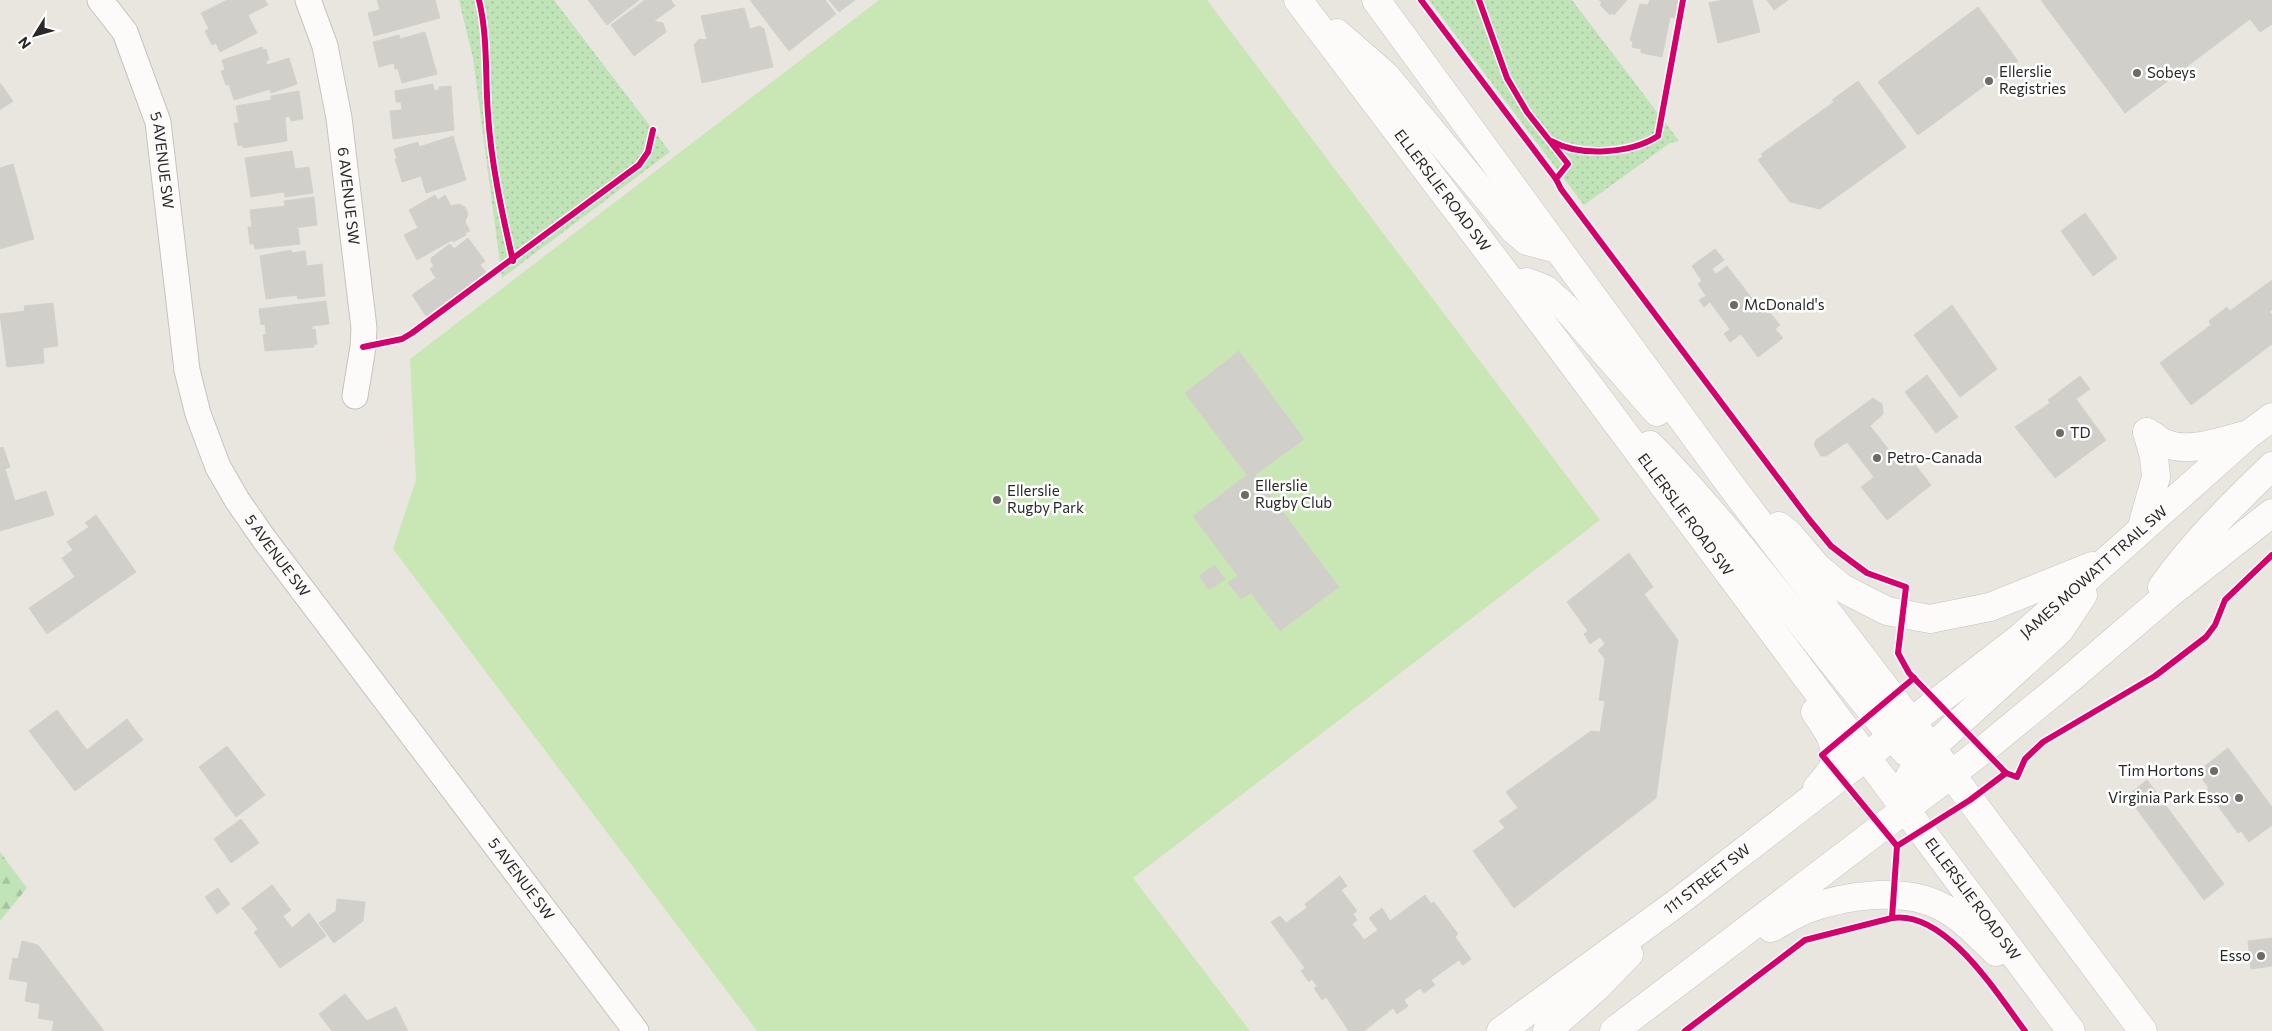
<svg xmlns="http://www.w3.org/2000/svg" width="2272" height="1031" viewBox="0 0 2272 1031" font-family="Commissioner,sans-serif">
	<defs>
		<pattern id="grass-dots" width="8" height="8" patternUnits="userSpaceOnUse" patternTransform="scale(1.25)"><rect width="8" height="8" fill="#c0e3b8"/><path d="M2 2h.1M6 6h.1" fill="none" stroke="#a5c39e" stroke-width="1.8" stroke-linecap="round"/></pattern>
		<pattern id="forest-firs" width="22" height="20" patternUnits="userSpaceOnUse" patternTransform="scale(1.25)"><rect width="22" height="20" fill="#c0e3b8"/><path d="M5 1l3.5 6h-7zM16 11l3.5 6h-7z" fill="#a5c39e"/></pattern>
	</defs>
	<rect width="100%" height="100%" fill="#e8e6de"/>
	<!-- grass -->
	<g fill="url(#grass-dots)">
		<polygon points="459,0 554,0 670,152 502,278 473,58"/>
		<polygon points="1429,0 1572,0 1679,141 1670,143 1584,205"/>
	</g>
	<!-- forest -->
	<polygon fill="url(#forest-firs)" points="0,852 27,888 0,921"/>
	<!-- pitch -->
	<polygon fill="#c9e7b5" points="879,0 1207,0 1600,520 1133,878 1250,1031 757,1031 393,549 416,480 410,359"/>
	<!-- building -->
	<g fill="#d0cfc9" stroke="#d2d1cb">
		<polygon points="227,0 265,0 268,5 248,15 257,33 220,52 216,43 212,45 205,31 209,29 201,13"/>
		<polygon points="377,0 435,0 440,18 374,36 368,13 380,10"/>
		<polygon points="588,0 639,0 607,25"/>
		<polygon points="645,0 671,0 675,6 654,21 663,23 666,32 634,56 611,25"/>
		<polygon points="750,0 825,0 836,14 789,51"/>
		<polygon points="829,0 855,0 839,12"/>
		<polygon points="1599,0 1627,0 1614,15 1612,13 1610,15 1600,5 1602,3"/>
		<polygon points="1650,0 1678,0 1675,18 1670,17 1662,57 1641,53 1641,49 1632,47 1633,41 1630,40 1640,4 1648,5"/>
		<polygon points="1723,0 1752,0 1760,32 1718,43 1709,3"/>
		<polygon points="1767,0 1788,0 1774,10"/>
		<polygon points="2041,0 2272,0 2272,24 2260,32 2250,19 2125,113"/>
		<polygon points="1978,7 2018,61 1918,135 1878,82"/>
		<polygon points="744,8 750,29 759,26 764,29 773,67 702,83 694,45 699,39 707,40 701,16"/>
		<polygon points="425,32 437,74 402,83 398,69 395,69 394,63 379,67 373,42 399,35 400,39"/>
		<polygon points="262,47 263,50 266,49 269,60 266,61 267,65 289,58 297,84 271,93 270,89 234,100 229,84 226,85 221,71 225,70 222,60"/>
		<polygon points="1858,81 1906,147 1820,209 1790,202 1758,160 1763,156 1761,154 1834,102 1832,100"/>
		<polygon points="0,83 13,101 0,110"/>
		<polygon points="433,84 434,91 439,90 439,87 451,86 454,130 393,139 390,111 402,110 401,102 396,102 395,91"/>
		<polygon points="299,91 303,119 291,121 290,116 285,117 287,141 243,148 243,145 238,146 234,123 239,123 236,106 271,100 271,96"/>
		<polygon points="453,136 466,180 426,193 421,176 402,182 395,159 397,159 394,149 418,142 419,147"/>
		<polygon points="292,151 295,169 309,167 313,193 285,197 284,192 251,197 245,158"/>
		<polygon points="13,164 34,239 0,249 0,168"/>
		<polygon points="435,195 438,200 445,195 451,206 459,204 465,207 468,214 465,222 470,231 465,233 466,235 453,242 452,240 417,260 404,235 418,228 409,210"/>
		<polygon points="314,197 317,225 295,228 298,229 300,244 255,249 254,244 250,244 248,227 252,227 250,210 285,206 284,201"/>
		<polygon points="2085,213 2117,258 2093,276 2061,231"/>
		<polygon points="468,238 485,261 480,265 487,273 426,316 412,295 436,278 430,269 434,266 431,262 431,258 450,244 454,249"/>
		<polygon points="1715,249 1724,260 1712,269 1716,274 1727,266 1763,313 1765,311 1768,314 1770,313 1780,325 1775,329 1783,338 1758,357 1741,334 1730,342 1724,334 1730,329 1710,302 1704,307 1699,300 1706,296 1698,284 1702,281 1692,266"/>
		<polygon points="291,250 292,253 305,251 307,266 322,264 325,296 298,299 297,295 266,299 260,256"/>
		<polygon points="2272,280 2272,310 2270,312 2272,314 2272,344 2191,405 2160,363 2211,325 2209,321 2227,307 2230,311"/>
		<polygon points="326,301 329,324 312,326 312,330 315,329 317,344 313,345 314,347 265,351 263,335 266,334 265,324 261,325 259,309"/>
		<polygon points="53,303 58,346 43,348 44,363 7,367 0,314 25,311 24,306"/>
		<polygon points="1952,305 1997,369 1960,397 1914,335"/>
		<polygon points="1239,351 1304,439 1255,475 1339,587 1280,631 1251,593 1241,599 1228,583 1238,576 1193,516 1247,475 1185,393"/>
		<polygon points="1927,375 1958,417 1936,433 1905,392"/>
		<polygon points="2080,376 2090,389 2076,399 2106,440 2055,478 2015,427 2050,403 2048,400"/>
		<polygon points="1873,398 1882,404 1883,414 1870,426 1896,459 1905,452 1931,485 1887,520 1861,487 1874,477 1847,442 1826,456 1821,456 1814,445 1816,440"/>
		<polygon points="3,447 10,467 5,469 15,501 46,491 54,515 0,531 0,448"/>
		<polygon points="96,515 136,572 47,634 29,608 75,577 62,558 73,550 67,542 89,527 85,523"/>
		<polygon points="1629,553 1653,587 1644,594 1678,640 1656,798 1514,908 1473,851 1505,828 1499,821 1518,808 1506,792 1591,731 1600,732 1605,701 1599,700 1605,659 1598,650 1605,644 1600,637 1590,644 1584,634 1588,631 1567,602"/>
		<polygon points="1215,565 1225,579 1209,590 1199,576"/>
		<polygon points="57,710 87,750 127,719 143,740 75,791 29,731"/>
		<polygon points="227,746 265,795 236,817 199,767"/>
		<polygon points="2228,748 2272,807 2272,825 2249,842 2241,831 2238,833 2206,790 2209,788 2197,772"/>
		<polygon points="2147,780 2224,884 2204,900 2127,796"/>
		<polygon points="241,819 259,843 231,863 214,839"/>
		<polygon points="1340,876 1347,886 1341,890 1357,911 1353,914 1357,920 1352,924 1364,940 1378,930 1369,918 1382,908 1390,921 1425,895 1431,904 1434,902 1458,934 1455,937 1471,959 1463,965 1459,960 1431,980 1435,985 1424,993 1420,988 1404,1000 1408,1006 1397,1014 1393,1008 1364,1031 1349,1031 1326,997 1322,1000 1314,988 1317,986 1312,979 1309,982 1301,971 1305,968 1271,922 1280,916 1286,923 1307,908 1305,904"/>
		<polygon points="272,885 291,910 283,916 292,928 309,913 326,936 280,968 254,932 258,929 242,908"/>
		<polygon points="218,888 230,904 217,914 205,897"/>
		<polygon points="337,899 365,902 363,921 334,943 319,923 336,911"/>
		<polygon points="2272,938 2272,966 2251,969 2248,941"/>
		<polygon points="22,941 38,945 104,1031 52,1031 54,1021 38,1018 40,1004 25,1001 28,982 9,979 13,958 18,959"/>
		<polygon points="345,994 367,1021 396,1007 408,1031 332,1031 319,1014"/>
	</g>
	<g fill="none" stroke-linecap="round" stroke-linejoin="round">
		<defs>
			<g id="minor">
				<path id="s1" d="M100,0L125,32L158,122L187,370L198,414L218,467L237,500L264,539L636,1031"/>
				<path id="s2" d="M308,0L325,46L339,118L364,328L363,347L355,396"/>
			</g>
			<g id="secondary">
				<path id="s3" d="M1298,0L1513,284L2071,1031"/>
				<polyline points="1376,0 1732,487 1951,774 2143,1031"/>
				<polyline points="1337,33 1385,75 1513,229 1527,241 1557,249"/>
				<polyline points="1513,284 1527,282 1545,289 1566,308 1657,412"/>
				<path d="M2147,432C2153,435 2158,440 2164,443C2189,454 2220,441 2246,435"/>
				<path d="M1650,445C1743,540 1819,651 1906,752L1946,772"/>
				<polyline points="1779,526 1789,534 1817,567 1842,588 1887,611 1930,619 1990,607 2092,566"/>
				<polyline points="2141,530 2156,477 2154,457 2147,432"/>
				<path d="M2162,587C2194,542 2232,505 2272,466"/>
				<path d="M1815,712C1826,727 1840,746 1833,766C1830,774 1822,782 1817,788"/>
				<path d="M1905,809C1904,777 1911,772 1931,748L2059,631L2083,595"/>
				<path d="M1771,928C1782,922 1793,915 1805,910C1845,895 1904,886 1944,908C1963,918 1980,937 1996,952"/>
				<path id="s4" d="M1501,1031L1678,902L2021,637L2249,434L2272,417"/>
				<polyline points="1547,1031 1597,987 1629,954"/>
				<polyline points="1614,1031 1983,750 2072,677 2169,594 2272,513"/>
			</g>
		</defs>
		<!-- minor casing -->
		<use href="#minor" stroke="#c5c4c3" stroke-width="27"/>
		<!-- secondary casing -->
		<use href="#secondary" stroke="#c5c4c3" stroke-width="29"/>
		<!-- minor -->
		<use href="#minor" stroke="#fcfbfa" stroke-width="25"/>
		<!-- secondary -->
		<use href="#secondary" stroke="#fcfbfa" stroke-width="28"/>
		<defs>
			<g id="cycleway">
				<path d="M479,0C488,37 485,76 488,114C491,163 502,213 513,261"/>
				<polyline points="1421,0 1556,179"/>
				<polyline points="1479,0 1507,78 1527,112 1568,164 1556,179 1561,189 1808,518 1831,546 1848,559 1867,573 1906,587 1898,653 1909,673 2006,773 2017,777 2025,759 2043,742 2155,676 2206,637 2215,625 2225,600 2272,555"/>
				<path d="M1551,141C1580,157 1630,154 1658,136L1683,0"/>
				<polyline points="363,347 402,339 412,333 639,165 648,152 653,130"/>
				<polyline points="1897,846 1970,800 2006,773"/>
				<path d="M1892,918C1946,910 1997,994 2025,1031"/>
				<polyline points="1685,1031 1805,940 1892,918 1897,846 1822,755 1914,678"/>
			</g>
		</defs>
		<!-- cycleway casing -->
		<use href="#cycleway" stroke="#fff" stroke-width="9"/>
		<!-- cycleway -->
		<use href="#cycleway" stroke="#d6006c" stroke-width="6"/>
	</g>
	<!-- markers -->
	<g fill="#6c6b68" stroke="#fff" stroke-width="2">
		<circle cx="2137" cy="73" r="5"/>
		<circle cx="1989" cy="81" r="5"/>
		<circle cx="1734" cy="305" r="5"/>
		<circle cx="2060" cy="433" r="5"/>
		<circle cx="1877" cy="458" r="5"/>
		<circle cx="1245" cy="495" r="5"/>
		<circle cx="997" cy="500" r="5"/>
		<circle cx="2214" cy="771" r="5"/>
		<circle cx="2239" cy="798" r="5"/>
		<circle cx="2261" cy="956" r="5"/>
	</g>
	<g text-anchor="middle" stroke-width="5" stroke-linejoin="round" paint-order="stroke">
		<!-- poi labels -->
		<g font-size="15" fill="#292929" stroke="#fff" text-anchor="start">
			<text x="1999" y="77">Ellerslie<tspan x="1999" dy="17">Registries</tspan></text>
			<text x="2147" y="78">Sobeys</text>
			<text x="1744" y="310">McDonald's</text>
			<text x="2070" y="438">TD</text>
			<text x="1887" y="463">Petro-Canada</text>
			<text x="1255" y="491">Ellerslie<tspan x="1255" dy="17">Rugby Club</tspan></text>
			<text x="1007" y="496">Ellerslie<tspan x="1007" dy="17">Rugby Park</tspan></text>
			<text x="2204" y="776" text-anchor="end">Tim Hortons</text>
			<text x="2229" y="803" text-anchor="end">Virginia Park Esso</text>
			<text x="2251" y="961" text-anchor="end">Esso</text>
		</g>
		<!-- street labels -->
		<g font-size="15" fill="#292929" stroke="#fff">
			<text dy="5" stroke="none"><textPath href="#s1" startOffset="175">5 AVENUE SW</textPath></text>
			<text dy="5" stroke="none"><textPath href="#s3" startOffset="239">ELLERSLIE ROAD SW</textPath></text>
			<text dy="5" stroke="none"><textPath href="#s2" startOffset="201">6 AVENUE SW</textPath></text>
			<text dy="5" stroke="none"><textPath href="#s3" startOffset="644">ELLERSLIE ROAD SW</textPath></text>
			<text dy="5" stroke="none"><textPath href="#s1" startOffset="595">5 AVENUE SW</textPath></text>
			<text dy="5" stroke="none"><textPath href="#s4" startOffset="750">JAMES MOWATT TRAIL SW</textPath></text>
			<text dy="5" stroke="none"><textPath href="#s4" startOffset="256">111 STREET SW</textPath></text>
			<text dy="5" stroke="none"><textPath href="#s1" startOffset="1000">5 AVENUE SW</textPath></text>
			<text dy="5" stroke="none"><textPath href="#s3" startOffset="1124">ELLERSLIE ROAD SW</textPath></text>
		</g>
	</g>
	<!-- north arrow -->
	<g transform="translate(35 35) rotate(233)" stroke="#ffffff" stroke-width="4" paint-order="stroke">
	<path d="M0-4L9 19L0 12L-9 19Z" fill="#292929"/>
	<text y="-8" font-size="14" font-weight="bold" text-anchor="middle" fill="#292929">N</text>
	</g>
</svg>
